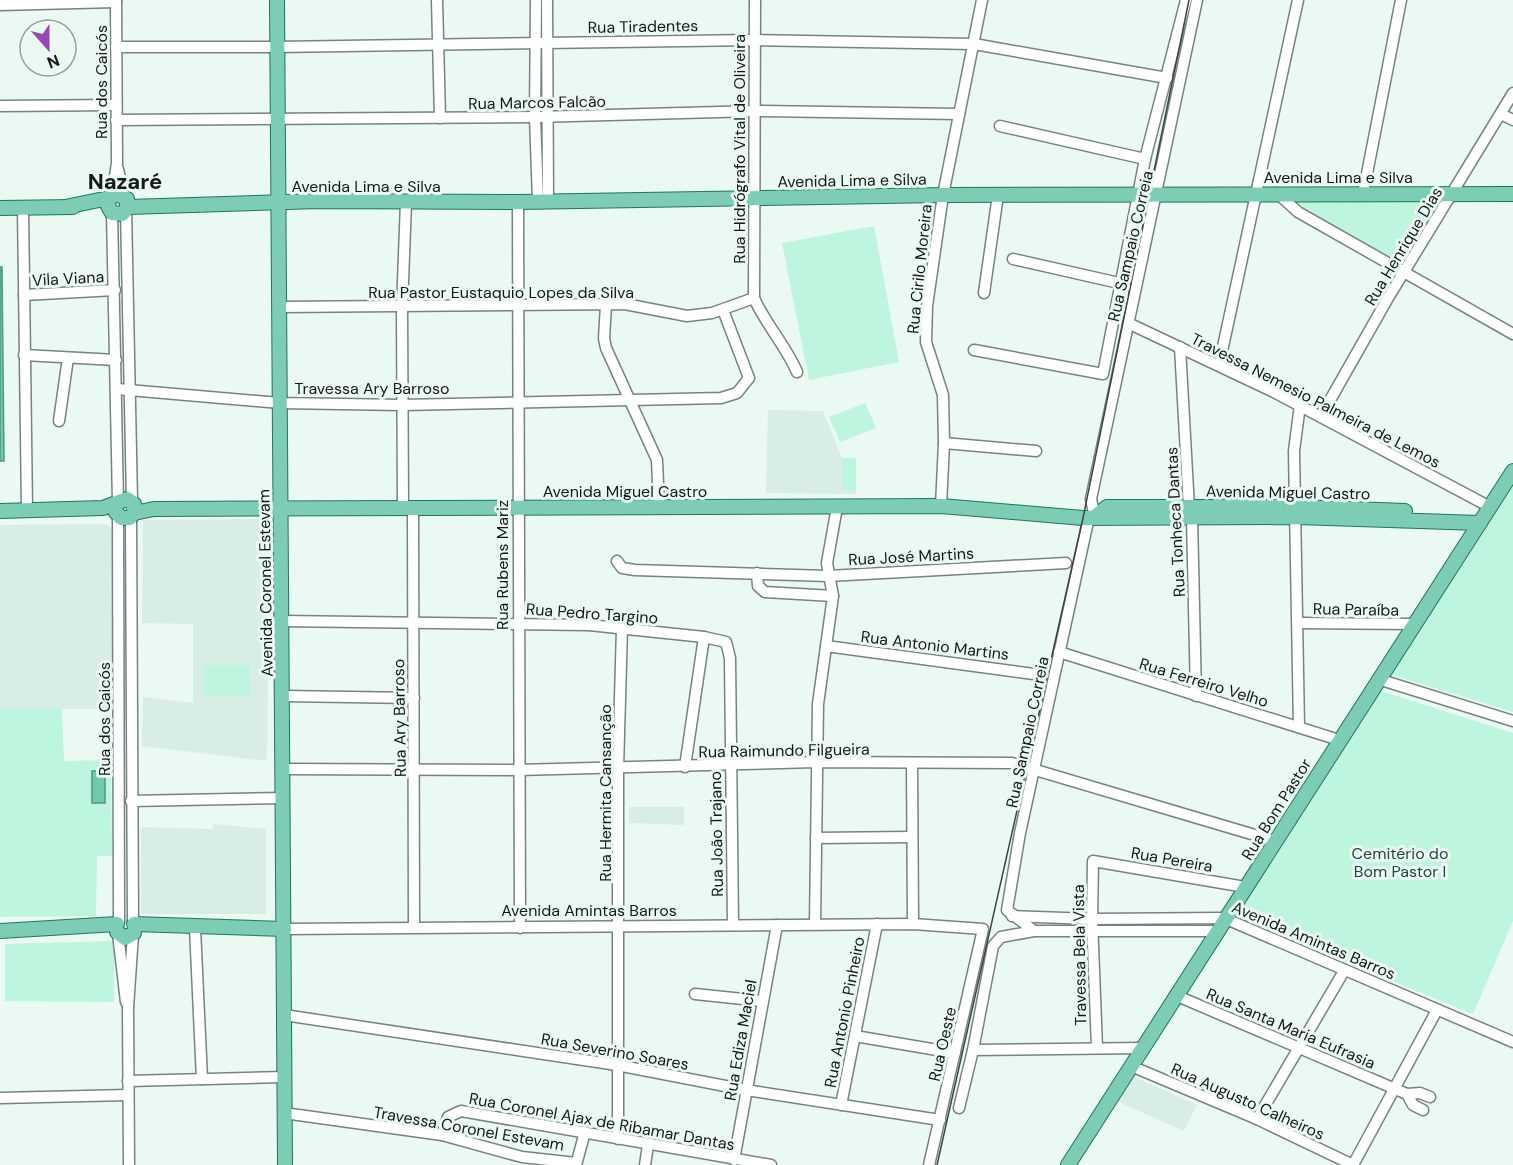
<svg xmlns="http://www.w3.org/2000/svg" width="1513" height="1165" viewBox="0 0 1513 1165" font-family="'DM Sans',sans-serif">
	<rect width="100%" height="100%" fill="#ebf9f3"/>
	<!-- built -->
	<g fill="#d8eee5">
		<polygon points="768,410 823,411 842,458 856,458 856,494 766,493"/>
		<polygon points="270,519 267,761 142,746 143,697 193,703 193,624 142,623 143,520"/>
		<polygon points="107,524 112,529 112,709 0,709 0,525"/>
		<polygon points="629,807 684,807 684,825 629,823"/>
		<polygon points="213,824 266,829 266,914 141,914 141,827 213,829"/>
		<polygon points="1132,1076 1197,1105 1184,1131 1116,1101"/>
	</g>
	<!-- green -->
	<g fill="#bdf5df">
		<polygon points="1292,200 1444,200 1402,264"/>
		<polygon points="874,226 899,362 809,380 782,243"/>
		<polygon points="865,403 876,428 840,442 829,417"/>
		<rect x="842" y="458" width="14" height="33"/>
		<polygon points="1513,476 1513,712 1385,673"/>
		<polygon points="204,665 250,665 251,696 204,696"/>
		<polygon points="1378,690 1513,733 1513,921 1473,1014 1230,915"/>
		<polygon points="0,709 62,709 64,761 111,760 112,856 97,856 96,916 0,917"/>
		<polygon points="114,941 114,1002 5,1001 5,944"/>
	</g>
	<!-- water -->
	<g fill="#6fcaaa" stroke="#54957e" stroke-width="1.5">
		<polygon points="0,267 2,267 4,461 0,461"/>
		<rect x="92" y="771" width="13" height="32"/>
	</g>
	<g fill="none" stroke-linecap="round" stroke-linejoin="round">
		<defs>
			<g id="minor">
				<polyline points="437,0 440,118"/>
				<polyline points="536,0 535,117 538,201"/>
				<polyline points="547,0 548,201"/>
				<path d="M755,0L754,298C766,325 786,346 797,372"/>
				<polyline points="0,5 116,2"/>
				<polyline points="116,47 277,47 754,40 974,44 1167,78"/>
				<polyline points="0,106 116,105"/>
				<polyline points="1501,114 1513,120"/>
				<polyline points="116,120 535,117 756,111 959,114"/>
				<polyline points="1000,126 1145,159"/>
				<polyline points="118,169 124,196"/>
				<polyline points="1277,193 1298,212 1513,334"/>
				<polyline points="1363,194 1401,0"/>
				<polyline points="112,196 117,163 116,0"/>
				<polyline points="518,202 520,928"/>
				<polyline points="23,208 27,510"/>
				<polyline points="126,210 132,502"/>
				<polyline points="112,213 118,502"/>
				<polyline points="1013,259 1119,283"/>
				<polyline points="984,293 998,195"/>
				<polyline points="24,295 115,290"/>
				<polyline points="606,305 604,338 606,348 657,460 659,507"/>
				<polyline points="280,307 625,304 687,316 712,313 754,298"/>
				<polyline points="1128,323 1274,392 1490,507"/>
				<polyline points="1180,347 1189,508 1192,518 1196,696"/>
				<polyline points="974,350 1103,374 1145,159 1186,0"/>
				<polyline points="24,355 116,360"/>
				<polyline points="1219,365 1298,0"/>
				<polyline points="117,389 280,403 402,405 721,398 737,393 749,378 723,310"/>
				<polyline points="1321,416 1388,298 1513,93"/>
				<polyline points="59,421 68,358"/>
				<polyline points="944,443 1036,451"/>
				<polyline points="941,506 944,443 943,395 926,342 927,306 943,195 982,0"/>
				<polyline points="403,508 402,308 406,202"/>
				<polyline points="413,508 414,927"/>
				<polyline points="118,516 119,922"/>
				<polyline points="131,517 133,922"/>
				<polyline points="1095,517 1091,499 1197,0"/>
				<polyline points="617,561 622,568 635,570 828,576 1066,563"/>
				<polyline points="757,573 758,586 765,592 833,596"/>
				<polyline points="282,621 589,625 704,637 726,642 730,658 733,925"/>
				<polyline points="1299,623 1413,624"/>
				<polyline points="826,646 1041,675"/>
				<polyline points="1059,652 1339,740"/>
				<polyline points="1378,679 1513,721"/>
				<polyline points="283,696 414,698"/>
				<polyline points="1299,727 1294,451 1300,405"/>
				<polyline points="912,763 913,924"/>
				<polyline points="685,767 704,637"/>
				<polyline points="283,769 518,770 816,762 1012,763 1275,841"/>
				<polyline points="131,801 283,798"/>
				<polyline points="816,838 912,837"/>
				<polyline points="1012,916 1092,919 1224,918 1513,1042"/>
				<polyline points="815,924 818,704 833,596 827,563 837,507"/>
				<polyline points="195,928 202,1079"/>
				<polyline points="284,929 913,924 983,929 929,1165"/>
				<polyline points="1034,931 1007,910 1020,833 1089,517"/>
				<polyline points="118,934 126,1002"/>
				<polyline points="695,994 762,1001"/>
				<polyline points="1175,995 1407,1094 1420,1093 1430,1097"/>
				<polyline points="284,1015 617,1065 746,1090 940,1120"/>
				<polyline points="855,1036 955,1053"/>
				<polyline points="1097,1048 1092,919 1093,861 1245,887"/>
				<polyline points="973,1050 993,946 1001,937 1034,931 1216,931"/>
				<polyline points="1131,1066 1257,1119 1353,1165"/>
				<polyline points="128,1081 284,1077"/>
				<polyline points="1407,1094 1413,1105 1423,1110"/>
				<polyline points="0,1098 128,1095"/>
				<polyline points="841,1105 877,924"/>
				<polyline points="959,1108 973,1050 1143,1048"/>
				<polyline points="284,1113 442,1135 522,1157 576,1163"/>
				<polyline points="1257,1119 1344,971"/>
				<polyline points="442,1135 448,1117 461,1111 771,1165"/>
				<polyline points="618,1139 618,769 622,628"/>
				<polyline points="734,1160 777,925"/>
				<polyline points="129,1165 128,1008 133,934"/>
				<polyline points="576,1165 585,1132"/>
				<polyline points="645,1165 648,1145"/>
				<polyline points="1353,1165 1437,1010"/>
			</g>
			<g id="major">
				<polyline points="277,0 285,1165"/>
				<polyline points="65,207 109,198 117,194 127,199 127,209 122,214 112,213 108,206 109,198"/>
				<polyline points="128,207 319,201 518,202 943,195 1513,194"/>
				<polyline points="0,208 73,207"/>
				<polyline points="0,511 103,508 127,499 134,504 134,513 130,518 121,518 115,511 116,504"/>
				<polyline points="134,513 154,509 941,506 1083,518 1297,517 1480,523"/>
				<polyline points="1095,517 1107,507 1297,507 1405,511"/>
				<polyline points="134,924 284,929"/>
				<polyline points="0,931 117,924"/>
				<polyline points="117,932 125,938 134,933"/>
				<polyline points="1068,1165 1513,471"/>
			</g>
		</defs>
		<!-- minor casing -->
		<use href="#minor" stroke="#77837e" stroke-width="13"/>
		<!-- major casing -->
		<use href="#major" stroke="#1f775e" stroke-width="16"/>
		<!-- minor -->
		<use href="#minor" stroke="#fff" stroke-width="10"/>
		<!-- major -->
		<use href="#major" stroke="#7cccb6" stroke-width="14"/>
		<!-- tram -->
		<polyline stroke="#3d4441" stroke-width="1.5" points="937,1165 1083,518 1189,0"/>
	</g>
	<g text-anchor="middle" stroke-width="6" stroke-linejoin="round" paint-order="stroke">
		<!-- street labels -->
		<g font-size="16" fill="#141917" stroke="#ebf9f3">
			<text transform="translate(643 26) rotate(-1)" y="6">Rua Tiradentes</text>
			<text transform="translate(101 82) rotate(-90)" y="6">Rua dos Caicós</text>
			<text transform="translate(537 102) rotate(-1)" y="6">Rua Marcos Falcão</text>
			<text transform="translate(739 149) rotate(-90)" y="6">Rua Hidrógrafo Vital de Oliveira</text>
			<text x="1338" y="183">Avenida Lima e Silva</text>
			<text transform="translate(852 180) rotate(-1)" y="6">Avenida Lima e Silva</text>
			<text x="366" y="192">Avenida Lima e Silva</text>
			<text transform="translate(1130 246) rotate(-77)" y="6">Rua Sampaio Correia</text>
			<text transform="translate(1403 246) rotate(-59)" y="6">Rua Henrique Dias</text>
			<text transform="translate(919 269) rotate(-84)" y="6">Rua Cirilo Moreira</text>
			<text transform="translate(68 278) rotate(-3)" y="6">Vila Viana</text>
			<text x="501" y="298">Rua Pastor Eustaquio Lopes da Silva</text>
			<text x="372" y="394">Travessa Ary Barroso</text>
			<text transform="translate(1316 400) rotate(27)" y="6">Travessa Nemesio Palmeira de Lemos</text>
			<text x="625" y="497">Avenida Miguel Castro</text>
			<text transform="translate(1288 492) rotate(1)" y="6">Avenida Miguel Castro</text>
			<text transform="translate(1175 522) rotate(-93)" y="6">Rua Tonheca Dantas</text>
			<text transform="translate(911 556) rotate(-3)" y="6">Rua José Martins</text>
			<text transform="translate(502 565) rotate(-90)" y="6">Rua Rubens Mariz</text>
			<text transform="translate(265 583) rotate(-91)" y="6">Avenida Coronel Estevam</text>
			<text transform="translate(1356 609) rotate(1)" y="6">Rua Paraíba</text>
			<text transform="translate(592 613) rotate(4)" y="6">Rua Pedro Targino</text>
			<text transform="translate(935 645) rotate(7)" y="6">Rua Antonio Martins</text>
			<text transform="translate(1204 682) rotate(17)" y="6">Rua Ferreiro Velho</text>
			<text transform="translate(399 718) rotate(-91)" y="6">Rua Ary Barroso</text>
			<text transform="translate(104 719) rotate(-90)" y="6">Rua dos Caicós</text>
			<text transform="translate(1027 732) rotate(-78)" y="6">Rua Sampaio Correia</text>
			<text transform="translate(784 750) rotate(-1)" y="6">Rua Raimundo Filgueira</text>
			<text transform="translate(605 793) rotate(-90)" y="6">Rua Hermita Cansanção</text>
			<text transform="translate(1276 809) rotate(-58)" y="6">Rua Bom Pastor</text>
			<text transform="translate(716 834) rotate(-91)" y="6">Rua João Trajano</text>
			<text transform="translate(1172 859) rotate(10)" y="6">Rua Pereira</text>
			<text x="589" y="916">Avenida Amintas Barros</text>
			<text transform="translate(1314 940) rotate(23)" y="6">Avenida Amintas Barros</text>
			<text transform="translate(1079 955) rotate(-91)" y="6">Travessa Bela Vista</text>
			<text transform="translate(844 1012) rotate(-79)" y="6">Rua Antonio Pinheiro</text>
			<text transform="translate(1291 1028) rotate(23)" y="6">Rua Santa Maria Eufrasia</text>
			<text transform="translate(740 1040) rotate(-80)" y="6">Rua Ediza Maciel</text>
			<text transform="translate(942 1044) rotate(-77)" y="6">Rua Oeste</text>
			<text transform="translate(615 1051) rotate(10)" y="6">Rua Severino Soares</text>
			<text transform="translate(1248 1101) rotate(24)" y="6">Rua Augusto Calheiros</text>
			<text transform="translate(602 1121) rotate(10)" y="6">Rua Coronel Ajax de Ribamar Dantas</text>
			<text transform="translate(469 1128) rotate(10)" y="6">Travessa Coronel Estevam</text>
		</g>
		<!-- park labels -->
		<g font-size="16" fill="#20483b" stroke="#ebf9f3">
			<text x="1400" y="859">Cemitério do<tspan x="1400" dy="18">Bom Pastor I</tspan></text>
		</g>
		<!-- district labels -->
		<g font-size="22" font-weight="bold" fill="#141917" stroke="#ebf9f3">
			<text x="125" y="189">Nazaré</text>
		</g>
	</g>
	<!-- north arrow -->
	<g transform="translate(48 48) rotate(159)"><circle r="28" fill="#ebf9f3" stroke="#959f9b" stroke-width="1.5"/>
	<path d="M0-4.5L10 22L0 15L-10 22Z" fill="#9747b7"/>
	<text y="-9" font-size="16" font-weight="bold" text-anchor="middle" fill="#141917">N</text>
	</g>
</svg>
